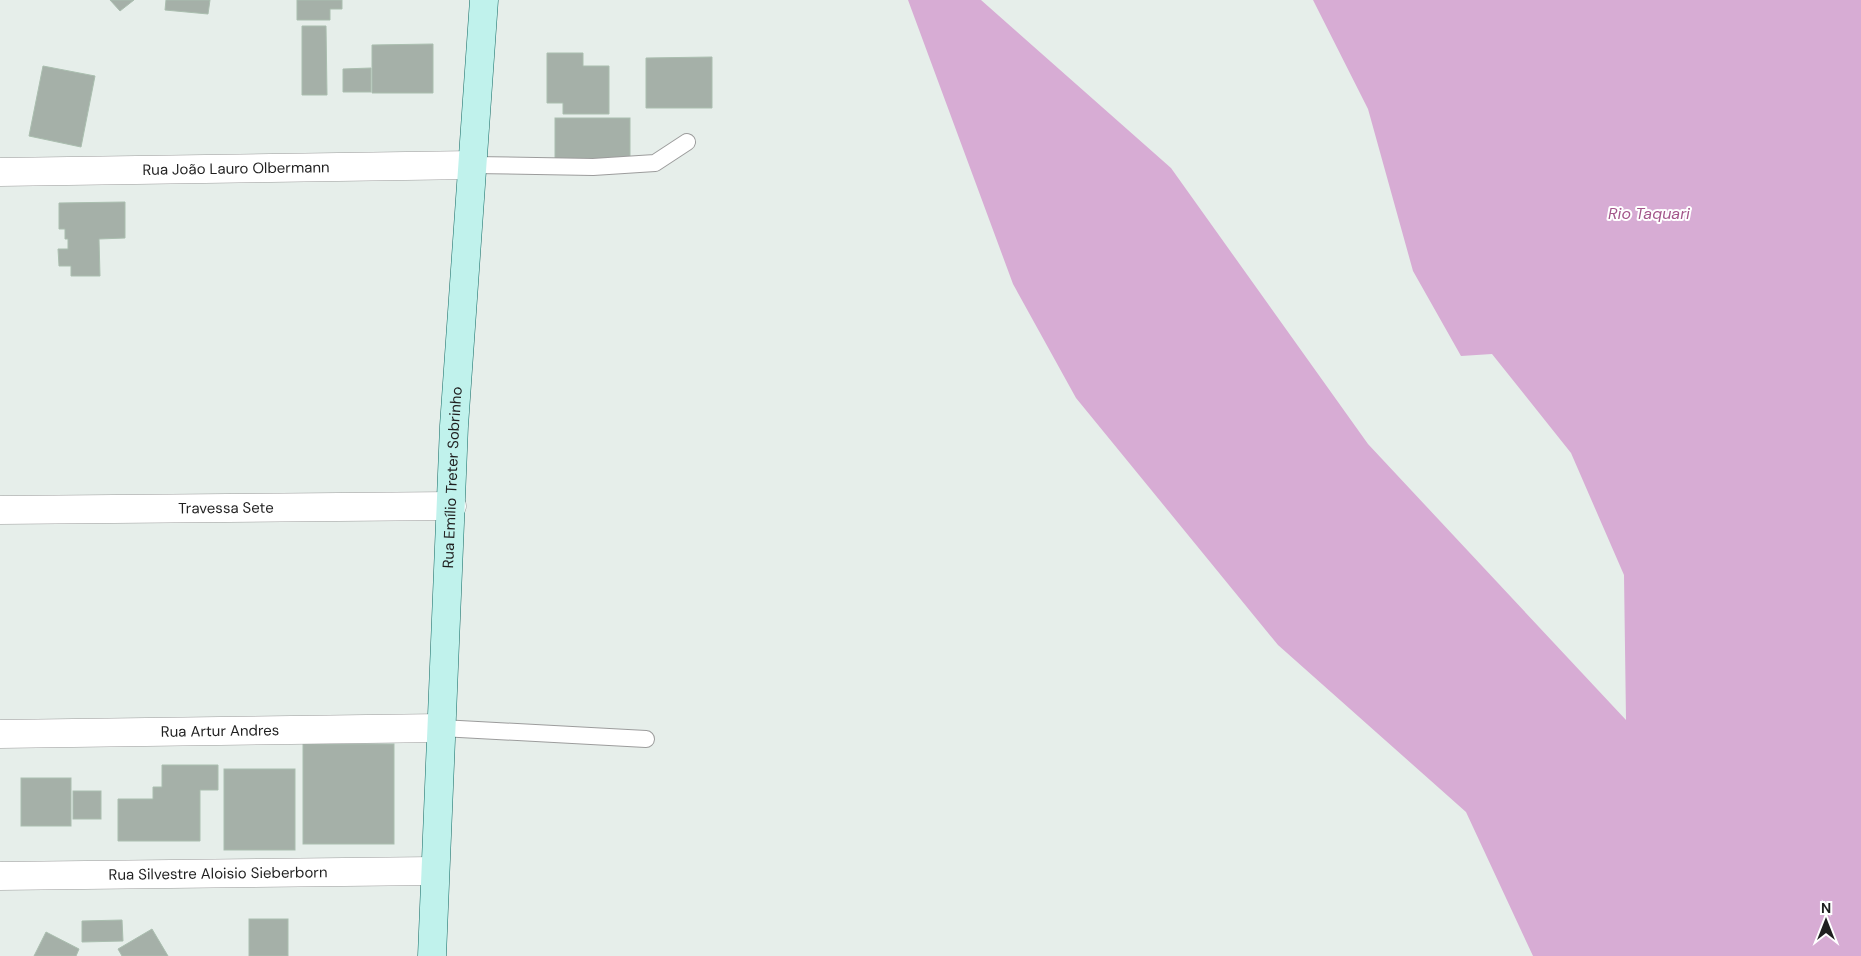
<svg xmlns="http://www.w3.org/2000/svg" width="1861" height="956" viewBox="0 0 1861 956" font-family="'DM Sans',sans-serif">
	<rect width="100%" height="100%" fill="#e6eeea"/>
	<!-- water -->
	<polygon fill="#d7acd4" points="908,0 981,0 1171,168 1368,444 1626,720 1624,575 1571,453 1492,354 1461,356 1413,271 1368,109 1313,0 1861,0 1861,956 1533,956 1466,812 1278,645 1076,398 1013,284"/>
	<!-- building -->
	<g fill="#a5b0a8" stroke="#aabeaf">
		<polygon points="110,0 134,0 120,11"/>
		<polygon points="166,0 210,0 208,14 165,10"/>
		<polygon points="297,0 342,0 342,9 330,9 330,20 297,20"/>
		<polygon points="302,26 326,26 327,95 302,95"/>
		<polygon points="433,44 433,93 372,93 372,45"/>
		<polygon points="547,53 583,53 583,66 609,66 609,114 563,114 563,103 547,103"/>
		<polygon points="712,57 712,108 646,108 646,58"/>
		<polygon points="43,66 95,76 81,147 29,136"/>
		<polygon points="371,68 371,92 343,92 343,69"/>
		<rect x="555" y="118" width="75" height="41"/>
		<polygon points="125,202 125,238 99,239 100,276 71,276 71,266 59,266 58,249 68,249 68,239 65,239 65,229 59,229 59,203"/>
		<rect x="303" y="744" width="91" height="100"/>
		<polygon points="162,765 218,765 218,790 200,790 200,841 118,841 118,799 153,799 153,787 162,787"/>
		<rect x="224" y="769" width="71" height="81"/>
		<rect x="21" y="778" width="50" height="48"/>
		<rect x="73" y="791" width="28" height="28"/>
		<rect x="249" y="919" width="39" height="37"/>
		<polygon points="122,920 123,941 82,942 82,921"/>
		<polygon points="152,929 168,956 122,956 118,949"/>
		<polygon points="46,932 79,949 76,956 34,956"/>
	</g>
	<g fill="none" stroke-linecap="round" stroke-linejoin="round">
		<defs>
			<g id="service">
				<polyline points="473,165 593,167 655,163 687,142"/>
				<polyline points="441,728 646,739"/>
			</g>
			<g id="minor">
				<path id="s1" d="M0,172L473,165"/>
				<path id="s2" d="M0,510L452,506"/>
				<path id="s3" d="M0,734L441,728"/>
				<path id="s4" d="M0,876L434,871"/>
			</g>
			<g id="secondary">
				<path id="s5" d="M432,956L454,426L484,0"/>
			</g>
		</defs>
		<!-- service casing -->
		<use href="#service" stroke="#9c9c9c" stroke-width="18"/>
		<!-- minor casing -->
		<use href="#minor" stroke="#9c9c9c" stroke-width="29"/>
		<!-- secondary casing -->
		<use href="#secondary" stroke="#126963" stroke-width="29"/>
		<!-- service -->
		<use href="#service" stroke="#fff" stroke-width="16"/>
		<!-- minor -->
		<use href="#minor" stroke="#fff" stroke-width="28"/>
		<!-- secondary -->
		<use href="#secondary" stroke="#c0f2ec" stroke-width="28"/>
	</g>
	<g text-anchor="middle" stroke-width="4" stroke-linejoin="round" paint-order="stroke">
		<!-- street labels -->
		<g font-size="15" fill="#1f1f1f" stroke="#fff">
			<text dy="5" stroke="none"><textPath href="#s1" startOffset="236">Rua João Lauro Olbermann</textPath></text>
			<text dy="5" stroke="none"><textPath href="#s5" startOffset="479">Rua Emílio Treter Sobrinho</textPath></text>
			<text dy="5" stroke="none"><textPath href="#s2" startOffset="226">Travessa Sete</textPath></text>
			<text dy="5" stroke="none"><textPath href="#s3" startOffset="220">Rua Artur Andres</textPath></text>
			<text dy="5" stroke="none"><textPath href="#s4" startOffset="218">Rua Silvestre Aloisio Sieberborn</textPath></text>
		</g>
		<!-- water labels -->
		<g font-size="16" font-style="italic" fill="#a3568a" stroke="#fff">
			<text x="1649" y="219">Rio Taquari</text>
		</g>
	</g>
	<!-- north arrow -->
	<g transform="translate(1826 921)" stroke="#ffffff" stroke-width="4" paint-order="stroke">
	<path d="M0-4L9 19L0 12L-9 19Z" fill="#1f1f1f"/>
	<text y="-8" font-size="14" font-weight="bold" text-anchor="middle" fill="#1f1f1f">N</text>
	</g>
</svg>
